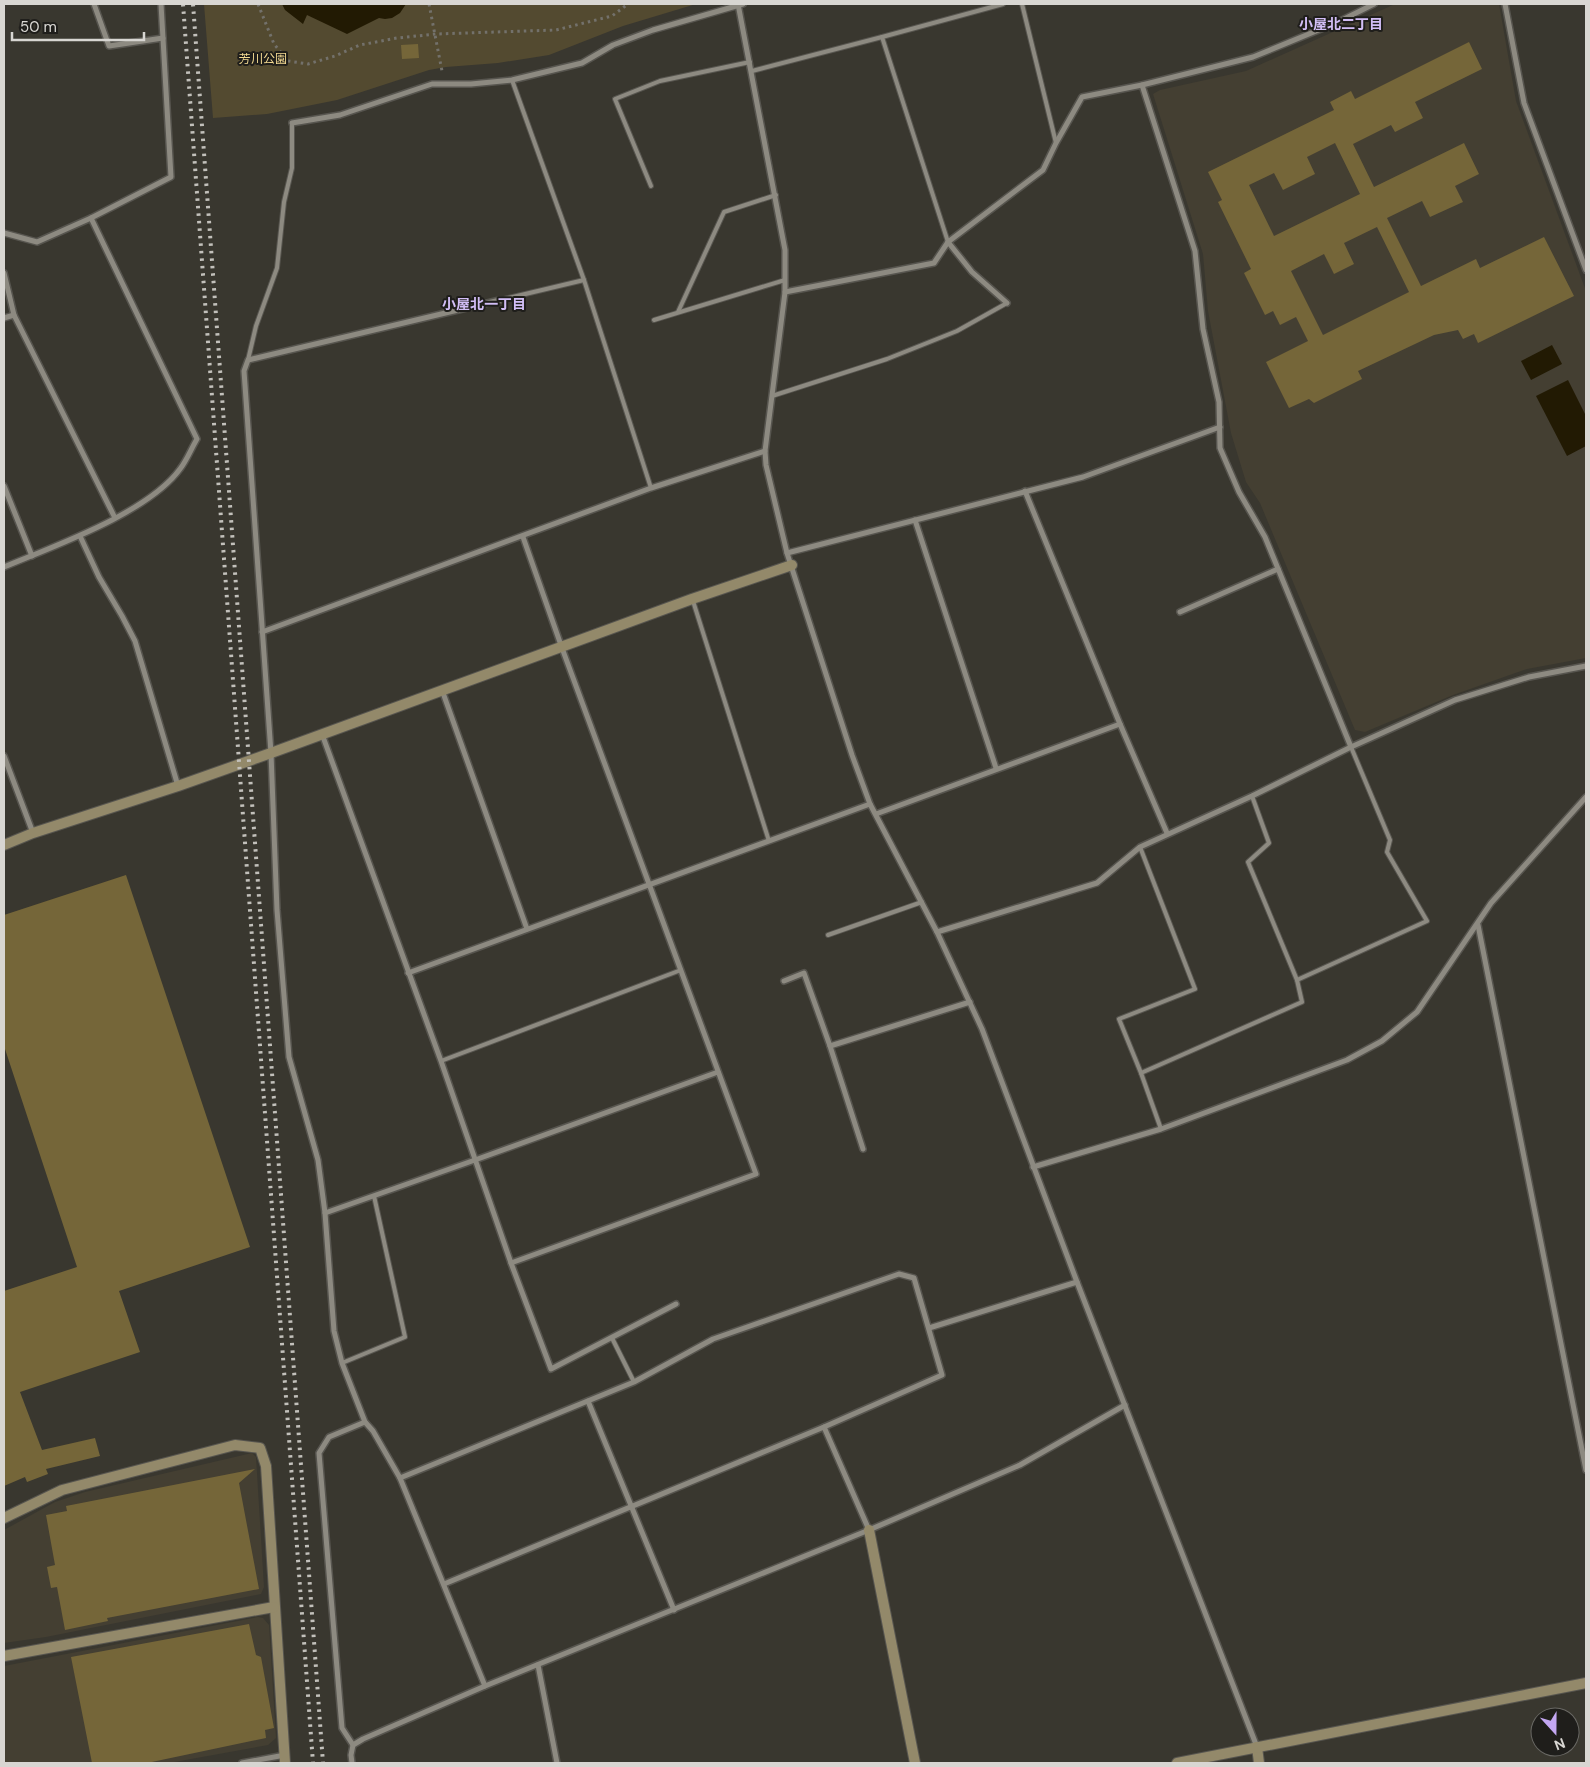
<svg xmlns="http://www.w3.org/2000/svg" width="1590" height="1767" viewBox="0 0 1590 1767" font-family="'DM Sans','Noto Sans JP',sans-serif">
	<rect width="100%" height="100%" fill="#39372f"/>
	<!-- built -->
	<g fill="#443f32">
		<polygon points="1395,4 1499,4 1516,101 1586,291 1586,658 1527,669 1453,695 1365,732 1355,730 1260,503 1246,482 1231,433 1208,311 1203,254 1153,94 1160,90 1246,71"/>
		<polygon points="252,1453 256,1457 264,1587 261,1594 46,1637 4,1643 4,1530 55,1502 85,1492"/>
		<polygon points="258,1617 263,1618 269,1625 276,1738 268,1745 169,1763 4,1763 4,1666"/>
	</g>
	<!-- green -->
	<polygon fill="#534a30" points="204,4 696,4 623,26 549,55 498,63 446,67 429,70 337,100 267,114 213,118"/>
	<!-- water -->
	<g fill="#221a03">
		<polygon points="282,4 406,4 400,13 392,18 385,19 379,18 347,34 307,15 303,24 285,10"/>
		<polygon points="1552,345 1562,364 1531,380 1521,361"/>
		<polygon points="1568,380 1586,416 1586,446 1567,456 1536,396"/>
	</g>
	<!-- building -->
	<g fill="#756639" fill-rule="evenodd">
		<path d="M1469,42L1482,69L1415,102L1423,118L1395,132L1391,125L1353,144L1374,187L1464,143L1479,174L1455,186L1463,202L1430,217L1422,201L1387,218L1421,286L1476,259L1480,268L1544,237L1574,296L1478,343L1474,334L1463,339L1458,330L1434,335L1358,371L1362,379L1314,403L1309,399L1289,408L1266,362L1308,341L1296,317L1280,325L1273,311L1265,315L1244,273L1251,269L1218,202L1222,200L1208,172L1334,110L1330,102L1351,91L1355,99ZM1335,143L1360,194L1274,236L1249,185L1274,173L1283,190L1315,174L1307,157ZM1377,227L1409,292L1323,335L1291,271L1324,254L1334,274L1354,264L1344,243Z"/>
		<polygon points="418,44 419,58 402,59 401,45"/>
		<polygon points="126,875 250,1247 119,1291 140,1352 20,1392 42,1450 95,1438 100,1456 46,1469 48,1474 27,1482 25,1477 4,1486 4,1291 77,1267 4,1046 4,915"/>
		<polygon points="255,1469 239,1483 259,1589 107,1618 108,1621 65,1630 57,1587 51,1588 47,1567 55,1565 46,1515 67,1511 66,1506"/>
		<polygon points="249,1624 256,1655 261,1657 274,1728 265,1730 266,1738 147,1763 92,1763 71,1657"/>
	</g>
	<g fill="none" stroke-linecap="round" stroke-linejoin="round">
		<defs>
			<g id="lane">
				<polyline points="1022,4 1056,143"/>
				<polyline points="752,71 882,37"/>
				<polyline points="512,80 584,280"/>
				<polyline points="651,186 615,99 660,81 750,62"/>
				<polyline points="948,242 882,37 1003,4"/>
				<polyline points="500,300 584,280 651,488"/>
				<polyline points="678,312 724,212 776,195"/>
				<polyline points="654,320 785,280"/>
				<polyline points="248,360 256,326 277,268 284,202 292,168 292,123"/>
				<polyline points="772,396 887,359 957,331 1007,303"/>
				<polyline points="693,601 769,841"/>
				<polyline points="1140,847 1195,989 1119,1019 1141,1073"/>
				<polyline points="828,935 922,902"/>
				<polyline points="1297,980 1427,921 1387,852 1390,840 1351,747"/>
				<polyline points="441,1061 681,970"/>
				<polyline points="1161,1129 1141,1073 1302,1002 1297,980 1248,862 1269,843 1252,796"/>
				<polyline points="612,1338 634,1382"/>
				<polyline points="342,1363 405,1337 374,1196"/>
			</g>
			<g id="street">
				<polyline points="94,4 109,46 163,38"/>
				<polyline points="738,4 785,250 785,292 765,451 766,465 787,553 852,755 870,804 937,932 982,1029 1077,1282 1257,1747"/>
				<polyline points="1505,4 1524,103 1586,270"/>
				<polyline points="1142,85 1195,251 1203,329 1219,402 1220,448 1239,492 1265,537 1351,747"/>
				<polyline points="292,123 340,115 432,84 471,84 512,80 582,63 613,45 653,30 743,4"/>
				<polyline points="91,218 171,177 161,4"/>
				<path d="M4,233L37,242L91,218L197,439C191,449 187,460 180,469C148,513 54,546 4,567"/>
				<polyline points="948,242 972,272 1007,303"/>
				<polyline points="4,273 14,315 115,518"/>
				<polyline points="785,292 934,263 948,242 1043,170 1056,143 1082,97 1142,85 1253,57 1338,22 1374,4"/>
				<polyline points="4,318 14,315"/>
				<polyline points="4,486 32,556"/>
				<polyline points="1025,491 1120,724 1167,833"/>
				<polyline points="915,520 996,768"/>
				<polyline points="80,536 99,577 122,616 135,641 178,786"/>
				<polyline points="787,553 1083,477 1220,427"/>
				<polyline points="1180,612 1278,569"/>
				<polyline points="262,632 651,488 765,451"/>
				<polyline points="442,690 527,929"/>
				<polyline points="322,734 441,1061 511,1263 756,1174 562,648 523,537"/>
				<polyline points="4,756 33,833"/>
				<polyline points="876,814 1120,724"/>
				<polyline points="1478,925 1586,1470"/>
				<polyline points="937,932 1097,883 1140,847 1252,796 1351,747 1455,700 1529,677 1586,666"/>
				<polyline points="408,973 870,804"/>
				<polyline points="784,981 804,973 830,1046"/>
				<polyline points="863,1149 830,1046 970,1002"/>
				<polyline points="1033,1167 1161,1129 1347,1060 1382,1041 1417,1012 1491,903 1586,797"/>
				<polyline points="325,1213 475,1160 718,1072"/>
				<polyline points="511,1263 551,1369 676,1304"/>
				<polyline points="929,1328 1077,1282"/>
				<polyline points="588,1401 674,1610"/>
				<polyline points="824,1427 869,1530"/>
				<polyline points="400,1478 634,1382 713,1339 899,1274 914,1278 942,1375 824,1427 444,1584"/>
				<polyline points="538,1665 557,1763"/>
				<polyline points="485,1686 400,1478 373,1431 365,1422 342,1363 334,1331 325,1213 318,1160 289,1057 277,910 271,753 244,371 248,360 500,300"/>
				<polyline points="353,1745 342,1728 319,1453 329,1437 365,1422"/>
				<polyline points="242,1763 285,1755"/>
				<polyline points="352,1763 351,1755 353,1745 363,1739 485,1686 869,1530 1020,1465 1125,1405"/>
			</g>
			<g id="secondary">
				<polyline points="4,845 33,833 178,786 271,753 692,599 792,565"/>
				<polyline points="4,1518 62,1490 235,1445 260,1448 266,1466 285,1763"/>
				<polyline points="869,1530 915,1763"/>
				<polyline points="4,1656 274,1607"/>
				<polyline points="1257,1747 1259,1763"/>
				<polyline points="1177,1763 1586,1683"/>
			</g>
		</defs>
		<!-- lane casing -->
		<use href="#lane" stroke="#57554f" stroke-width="6"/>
		<!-- street casing -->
		<use href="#street" stroke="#57554f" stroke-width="8"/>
		<!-- secondary casing -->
		<use href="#secondary" stroke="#57554f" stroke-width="12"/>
		<!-- path -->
		<g stroke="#73716b" stroke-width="3" stroke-dasharray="2.5 4" stroke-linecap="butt">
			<polyline points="258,4 274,44 288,61 308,64 335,56 360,45 397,38 436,34 556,30 612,16 628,4"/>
			<polyline points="429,4 442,71"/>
		</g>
		<!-- lane -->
		<use href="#lane" stroke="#8d8a81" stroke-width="4"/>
		<!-- street -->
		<use href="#street" stroke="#8d8a81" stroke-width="5"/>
		<!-- secondary -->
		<use href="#secondary" stroke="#93896a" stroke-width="10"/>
		<!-- rail -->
		<g stroke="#c2c0bb" stroke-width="4" stroke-dasharray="2.5 5" stroke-linecap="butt">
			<polyline points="183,4 313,1763"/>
			<polyline points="193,4 323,1763"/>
		</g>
	</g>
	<g text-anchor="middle" stroke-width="4" stroke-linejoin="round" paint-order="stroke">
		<!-- park labels -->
		<g font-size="12" fill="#f4da92" stroke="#1f1e1b">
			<text x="263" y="63">芳川公園</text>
		</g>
		<!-- neighbourhood labels -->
		<g font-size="14" font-weight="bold" fill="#d2bef6" stroke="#1f1e1b">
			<text x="1341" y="29">小屋北二丁目</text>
			<text x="484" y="309">小屋北一丁目</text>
		</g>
	</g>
	<!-- border -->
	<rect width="1590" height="1767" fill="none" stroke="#d8d6d2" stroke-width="10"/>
	<!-- north arrow -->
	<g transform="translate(1555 1732) rotate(159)"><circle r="24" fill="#1f1e1b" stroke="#696864"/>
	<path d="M0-4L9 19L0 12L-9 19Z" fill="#c3a7f2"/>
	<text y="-8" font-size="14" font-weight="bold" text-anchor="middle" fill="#d8d6d2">N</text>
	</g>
	<!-- scale -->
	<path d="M12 32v8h132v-8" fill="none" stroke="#d8d6d2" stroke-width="2.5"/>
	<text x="20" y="32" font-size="15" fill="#d8d6d2" stroke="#1f1e1b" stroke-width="4" paint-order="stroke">50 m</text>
</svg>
